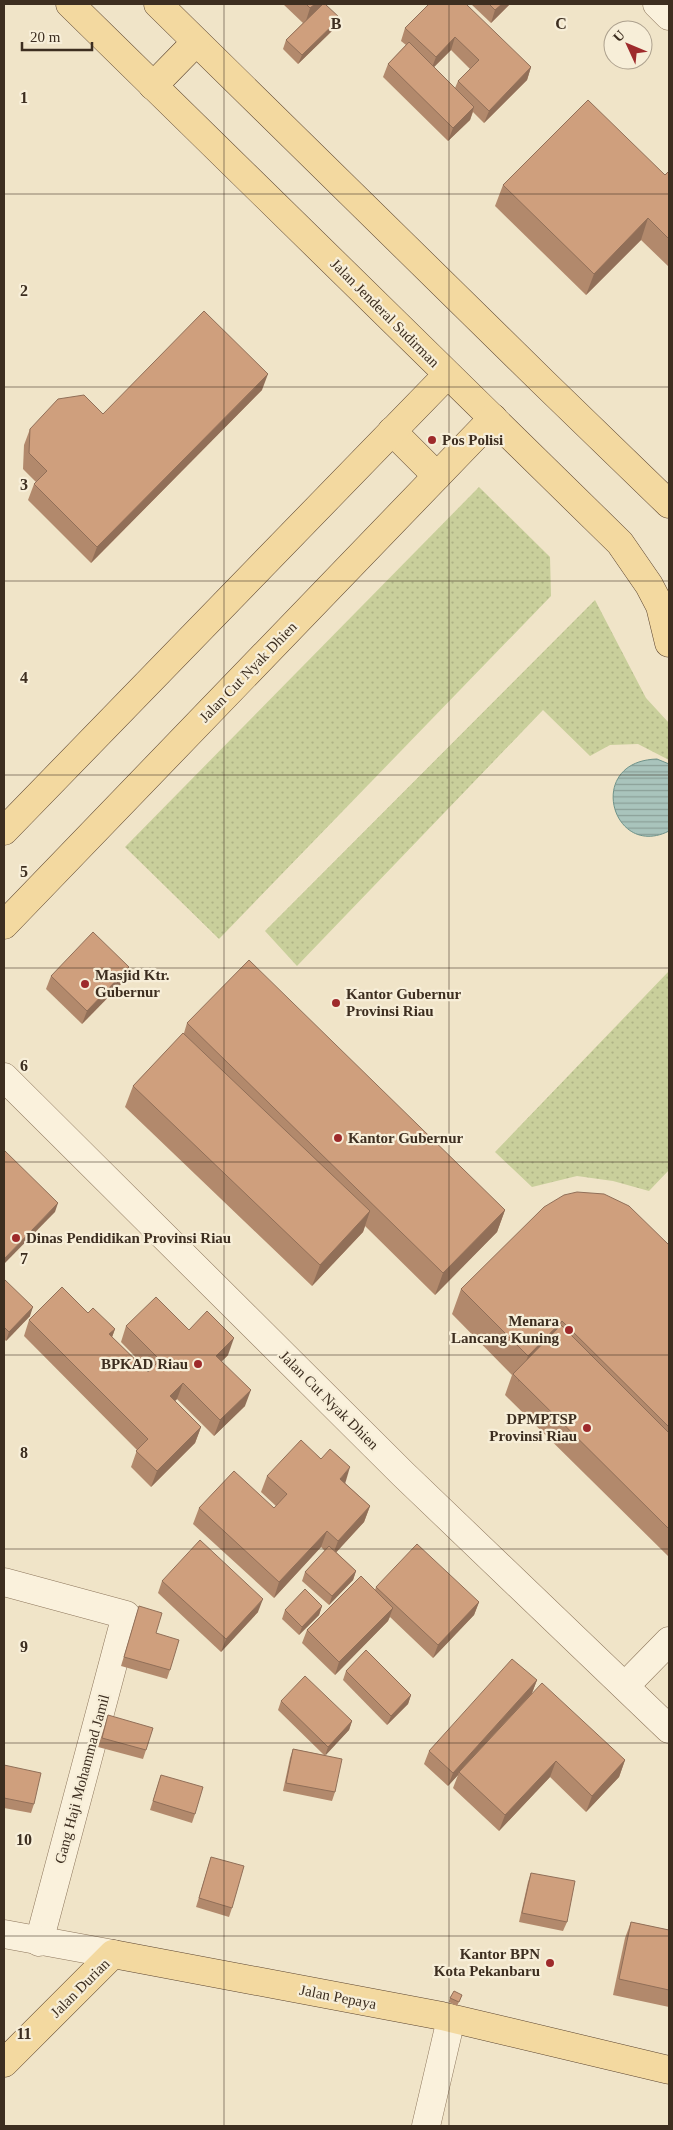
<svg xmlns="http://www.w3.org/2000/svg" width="673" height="2130" viewBox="0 0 673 2130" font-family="Georgia,serif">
	<defs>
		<pattern id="grass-dots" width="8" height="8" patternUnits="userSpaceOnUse" patternTransform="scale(1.25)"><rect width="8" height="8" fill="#c9cf9b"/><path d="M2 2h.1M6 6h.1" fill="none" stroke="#aeb285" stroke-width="1.8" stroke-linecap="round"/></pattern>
		<pattern id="water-rules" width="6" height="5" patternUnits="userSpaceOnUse" patternTransform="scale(1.25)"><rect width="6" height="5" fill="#a9c4bc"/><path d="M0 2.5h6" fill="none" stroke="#8ba098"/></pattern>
	</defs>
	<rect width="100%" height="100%" fill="#f0e4c8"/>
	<!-- grass -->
	<g fill="url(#grass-dots)">
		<polygon points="479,487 550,557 551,596 219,939 125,847"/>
		<polygon points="595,600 646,698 669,723 669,760 638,744 610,745 590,756 543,710 297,966 265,931"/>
		<polygon points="669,971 669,1170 649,1191 613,1181 577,1176 532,1187 495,1152"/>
	</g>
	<!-- water -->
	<path fill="url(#water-rules)" stroke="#6f938a" d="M657,759L669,764V831C612,860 584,761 657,759Z"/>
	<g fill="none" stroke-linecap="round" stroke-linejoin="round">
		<defs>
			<g id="minor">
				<polyline points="657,4 669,16"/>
				<polyline points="4,1077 403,1474 669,1729"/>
				<polyline points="4,1582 126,1615 39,1942"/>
				<polyline points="625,1686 669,1641"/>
				<polyline points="4,1934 113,1954"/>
				<polyline points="426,2126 451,2019"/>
			</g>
			<g id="major">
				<polyline points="70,4 620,543 649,585 660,606 669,643"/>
				<polyline points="158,4 543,382 669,504"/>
				<polyline points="153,86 196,42"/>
				<polyline points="392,431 437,476"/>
				<polyline points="4,831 447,375"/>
				<polyline points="4,925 493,418"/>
				<polyline points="4,2063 113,1954 442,2016 669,2070"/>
			</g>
		</defs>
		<!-- minor casing -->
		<use href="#minor" stroke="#8d765c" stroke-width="29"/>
		<!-- major casing -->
		<use href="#major" stroke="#5b4430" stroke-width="29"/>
		<!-- minor -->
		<use href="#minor" stroke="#faf1dc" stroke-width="28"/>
		<!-- major -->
		<use href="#major" stroke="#f3d9a0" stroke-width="28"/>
	</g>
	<!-- wall -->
	<g fill="#b2896c" fill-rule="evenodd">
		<polygon points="283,4 325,4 336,27 298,64 283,49 286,40 303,23"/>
		<path d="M429,4L531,67L527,80L484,123L473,112L470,120L448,141L383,77L388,64L406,45L401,41L405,28ZM451,50L470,69L458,81L455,88L434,67Z"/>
		<polygon points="471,4 510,4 491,23"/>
		<polygon points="669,171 669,267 641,240 586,295 495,206 503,185 665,175"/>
		<polygon points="262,390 91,563 28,500 34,484 36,482 23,469 24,445 30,429 103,414"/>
		<polygon points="51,976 125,980 82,1024 46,989"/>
		<polygon points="187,1023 505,1210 497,1232 435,1295 365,1226 363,1232 312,1286 125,1107 133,1086 184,1033"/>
		<polygon points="669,1245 669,1557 505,1395 512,1375 452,1314 461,1289"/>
		<polygon points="4,1279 30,1316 6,1341 4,1339"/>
		<polygon points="88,1313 115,1329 112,1337 148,1372 149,1371 121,1342 126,1326 189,1330 228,1355 222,1361 245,1406 214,1436 177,1399 175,1401 201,1427 195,1443 151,1487 131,1467 137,1450 24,1336 29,1320"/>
		<polygon points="321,1459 345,1483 370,1506 364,1522 336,1552 356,1571 353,1580 329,1605 302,1581 305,1572 325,1551 321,1547 274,1598 193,1524 199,1508 274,1508 276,1506 261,1492 267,1476"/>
		<polygon points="162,1581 258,1612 221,1652 158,1593"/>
		<polygon points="376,1587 479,1602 474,1615 433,1658 390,1617 388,1621 335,1675 302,1643 307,1630 375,1590"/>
		<polygon points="139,1606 156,1633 170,1670 167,1679 121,1666"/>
		<polygon points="322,1606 319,1615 299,1635 282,1619 285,1610"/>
		<polygon points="346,1671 411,1695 408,1704 387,1725 343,1680"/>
		<polygon points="537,1680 532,1693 625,1760 619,1777 586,1812 550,1777 499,1831 453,1788 458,1775 448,1786 424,1764 429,1751"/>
		<polygon points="281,1701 352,1721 349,1730 325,1755 335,1792 332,1801 283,1791 290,1758 293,1749 324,1755 278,1710"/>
		<polygon points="108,1715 146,1750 143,1759 98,1747"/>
		<polygon points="4,1765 34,1804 31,1813 4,1808"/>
		<polygon points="161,1775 195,1814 192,1823 150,1810"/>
		<polygon points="211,1857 232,1908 229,1917 196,1907"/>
		<polygon points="531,1873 567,1922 563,1931 519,1922 528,1882"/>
		<polygon points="631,1922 669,1930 669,2007 613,1995 625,1938"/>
		<polygon points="462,1995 457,2006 449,2002 450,1998"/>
	</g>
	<!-- shaded-wall -->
	<g fill="#916f58">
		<polygon points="315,4 324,4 305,24 310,8"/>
		<polygon points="502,4 510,4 491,23 495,10"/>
		<polygon points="340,18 336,27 298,64 302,55"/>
		<polygon points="455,37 451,50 431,70 436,57"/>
		<polygon points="531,67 527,80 484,123 489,111"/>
		<polygon points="474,107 470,120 448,141 453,128"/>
		<polygon points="648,218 641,240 586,295 594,274"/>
		<polygon points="268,374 262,390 91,563 97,547"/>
		<polygon points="129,967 125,980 82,1024 87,1011"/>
		<polygon points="58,1203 55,1212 4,1264 4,1259"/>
		<polygon points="505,1210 497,1232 435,1295 443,1273"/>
		<polygon points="370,1211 363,1232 312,1286 320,1265"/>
		<polygon points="33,1307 30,1316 6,1341 9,1332"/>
		<polygon points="562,1321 553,1346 518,1382 528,1356"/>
		<polygon points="115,1329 109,1345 109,1334"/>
		<polygon points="234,1338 228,1355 211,1372 216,1356"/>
		<polygon points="183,1383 177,1399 164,1412 170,1396"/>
		<polygon points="251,1390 245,1406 214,1436 220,1420"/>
		<polygon points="201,1427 195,1443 151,1487 157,1471"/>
		<polygon points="350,1467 345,1484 340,1479"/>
		<polygon points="370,1506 364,1522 332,1557 338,1541"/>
		<polygon points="327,1531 321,1547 274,1598 279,1582"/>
		<polygon points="356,1571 353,1580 329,1605 332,1596"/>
		<polygon points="263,1599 258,1612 221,1652 226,1639"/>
		<polygon points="479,1602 474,1615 433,1658 438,1645"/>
		<polygon points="322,1606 319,1615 299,1635 302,1627"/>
		<polygon points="393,1608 388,1621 335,1675 339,1662"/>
		<polygon points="537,1680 532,1693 459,1772 458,1775 448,1786 453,1773"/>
		<polygon points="411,1695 408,1704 387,1725 391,1716"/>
		<polygon points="352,1721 349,1730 325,1756 328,1747"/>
		<polygon points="625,1760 619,1777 586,1812 592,1796"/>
		<polygon points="556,1761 550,1777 499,1831 505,1815"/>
	</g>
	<!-- building -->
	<g fill="#cf9f7d" stroke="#916f58">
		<polygon points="306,4 315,4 310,8"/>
		<polygon points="323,4 325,4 340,18 302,55 286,40"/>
		<polygon points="429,4 466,4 531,67 489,111 458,81 479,60 455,37 436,57 405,28"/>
		<polygon points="489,4 502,4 495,10"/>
		<polygon points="409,42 474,107 453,128 388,64"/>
		<polygon points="588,100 665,175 669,171 669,239 648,218 594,274 503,185"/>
		<polygon points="204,311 268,374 97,547 34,484 47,471 29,453 30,429 58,399 84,395 103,414"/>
		<polygon points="93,932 129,967 87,1011 51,976"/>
		<polygon points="249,960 505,1210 443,1273 187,1023"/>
		<polygon points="183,1033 370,1211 320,1265 133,1086"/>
		<polygon points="4,1150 58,1203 4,1259"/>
		<polygon points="577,1192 604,1194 629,1206 669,1245 669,1427 562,1321 528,1356 461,1289 544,1207 564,1195"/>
		<polygon points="4,1279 33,1307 9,1332 4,1327"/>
		<polygon points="62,1287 88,1313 93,1308 115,1329 109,1334 148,1372 160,1360 126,1326 156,1297 189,1330 207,1311 234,1338 216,1356 251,1390 220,1420 183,1383 170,1396 201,1427 157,1471 136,1451 148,1439 29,1320"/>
		<polygon points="561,1325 669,1433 669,1529 513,1374"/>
		<polygon points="301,1440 321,1459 330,1449 350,1467 340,1479 370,1506 338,1541 327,1531 279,1582 199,1508 234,1471 274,1508 287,1494 267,1476"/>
		<polygon points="200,1540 263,1599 226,1639 162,1581"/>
		<polygon points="417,1544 479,1602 438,1645 376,1587"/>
		<polygon points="329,1546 356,1571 332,1596 305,1572"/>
		<polygon points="361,1576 393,1608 339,1662 307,1630"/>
		<polygon points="305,1589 322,1606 302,1627 285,1610"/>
		<polygon points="139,1606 162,1613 156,1633 179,1640 170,1670 124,1657"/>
		<polygon points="366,1650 411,1695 391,1716 346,1671"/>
		<polygon points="512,1659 537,1680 453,1773 429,1751"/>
		<polygon points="305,1676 352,1721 328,1747 281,1701"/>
		<polygon points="542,1683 625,1760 592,1796 556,1761 505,1815 459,1772"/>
		<polygon points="108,1715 153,1728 146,1750 102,1738"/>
		<polygon points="293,1749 342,1759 335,1792 286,1783"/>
		<polygon points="4,1765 41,1773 34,1804 4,1798"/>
		<polygon points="161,1775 203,1787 195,1814 153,1801"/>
		<polygon points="211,1857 244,1866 232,1908 199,1898"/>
		<polygon points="531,1873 575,1881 567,1922 522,1913"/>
		<polygon points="631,1922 669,1930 669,1990 619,1979"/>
		<polygon points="454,1991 462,1995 459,2002 450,1998"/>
	</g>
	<!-- grid -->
	<path fill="none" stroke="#3d2e20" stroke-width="1" stroke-opacity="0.55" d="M224,4V2126M449,4V2126M4,194H669M4,387H669M4,581H669M4,775H669M4,968H669M4,1162H669M4,1355H669M4,1549H669M4,1743H669M4,1936H669"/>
	<!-- markers -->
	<g fill="#9e2a2b" stroke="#f7eed8" stroke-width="2">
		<circle cx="432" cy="440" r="5"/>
		<circle cx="85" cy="984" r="5"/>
		<circle cx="336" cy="1003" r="5"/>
		<circle cx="338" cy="1138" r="5"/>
		<circle cx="16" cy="1238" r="5"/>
		<circle cx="569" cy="1330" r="5"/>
		<circle cx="198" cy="1364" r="5"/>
		<circle cx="587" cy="1428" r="5"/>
		<circle cx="550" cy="1963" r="5"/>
	</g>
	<g text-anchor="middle" stroke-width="4.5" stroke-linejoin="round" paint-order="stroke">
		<!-- street labels -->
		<g font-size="15" fill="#3d2e20" stroke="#f7eed8">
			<text transform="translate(385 313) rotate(45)" y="5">Jalan Jenderal Sudirman</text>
			<text transform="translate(248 672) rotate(-46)" y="5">Jalan Cut Nyak Dhien</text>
			<text transform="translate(329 1400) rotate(45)" y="5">Jalan Cut Nyak Dhien</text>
			<text transform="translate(82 1779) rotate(-75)" y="5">Gang Haji Mohammad Jamil</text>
			<text transform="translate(80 1988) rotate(-45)" y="5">Jalan Durian</text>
			<text transform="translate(338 1997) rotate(11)" y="5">Jalan Pepaya</text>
		</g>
		<!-- poi labels -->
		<g font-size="15" font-weight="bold" fill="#3d2e20" stroke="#f7eed8" text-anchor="start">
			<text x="442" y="445">Pos Polisi</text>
			<text x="95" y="980">Masjid Ktr.<tspan x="95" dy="17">Gubernur</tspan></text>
			<text x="346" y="999">Kantor Gubernur<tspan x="346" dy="17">Provinsi Riau</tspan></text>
			<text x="348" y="1143">Kantor Gubernur</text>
			<text x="26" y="1243">Dinas Pendidikan Provinsi Riau</text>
			<text x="559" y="1326" text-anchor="end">Menara<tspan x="559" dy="17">Lancang Kuning</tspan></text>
			<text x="188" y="1369" text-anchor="end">BPKAD Riau</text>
			<text x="577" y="1424" text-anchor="end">DPMPTSP<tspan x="577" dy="17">Provinsi Riau</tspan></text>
			<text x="540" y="1959" text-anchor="end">Kantor BPN<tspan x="540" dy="17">Kota Pekanbaru</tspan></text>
		</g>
	</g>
	<g font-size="16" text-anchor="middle" font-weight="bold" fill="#3d2e20" stroke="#f7eed8" stroke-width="4.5" stroke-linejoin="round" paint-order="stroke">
		<text x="336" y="29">B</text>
		<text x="561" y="29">C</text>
		<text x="24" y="103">1</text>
		<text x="24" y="296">2</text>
		<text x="24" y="490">3</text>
		<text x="24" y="683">4</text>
		<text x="24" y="877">5</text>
		<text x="24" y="1071">6</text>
		<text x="24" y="1264">7</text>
		<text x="24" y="1458">8</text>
		<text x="24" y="1652">9</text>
		<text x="24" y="1845">10</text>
		<text x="24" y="2039">11</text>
	</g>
	<!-- border -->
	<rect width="673" height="2130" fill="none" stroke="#3d2e20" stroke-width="10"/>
	<!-- north arrow -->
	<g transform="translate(628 45) rotate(314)"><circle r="24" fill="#f7eed8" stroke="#ada18e"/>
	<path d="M0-4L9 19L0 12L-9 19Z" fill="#9e2a2b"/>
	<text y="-8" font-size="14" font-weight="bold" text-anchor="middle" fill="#3d2e20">U</text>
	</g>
	<!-- scale -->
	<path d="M22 42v8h70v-8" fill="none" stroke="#3d2e20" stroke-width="2.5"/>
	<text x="30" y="42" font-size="15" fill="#3d2e20" stroke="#f7eed8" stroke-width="4" paint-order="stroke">20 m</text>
</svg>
